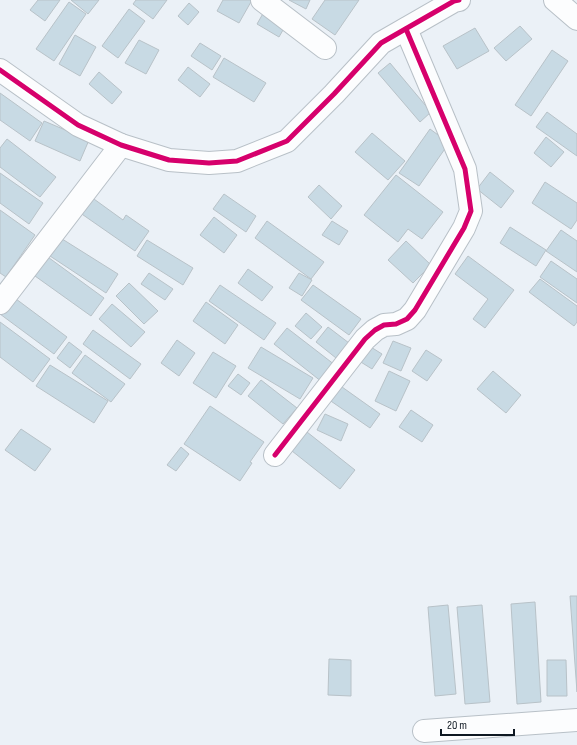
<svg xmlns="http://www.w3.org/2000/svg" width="577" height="745" viewBox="0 0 577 745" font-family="'Sofia Sans Condensed',sans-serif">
	<rect width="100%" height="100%" fill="#ebf1f7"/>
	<!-- building -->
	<g fill="#c8dae4" stroke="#b8c2c8">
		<polygon points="38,0 60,0 45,21 30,10"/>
		<polygon points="71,0 99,0 88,14"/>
		<polygon points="136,0 167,0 153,19 133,4"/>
		<polygon points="223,0 252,0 239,23 217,11"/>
		<polygon points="289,0 310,0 306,9"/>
		<polygon points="325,0 359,0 335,35 312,19"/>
		<polygon points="69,2 86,14 54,61 36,49"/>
		<polygon points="189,3 199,12 188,25 178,16"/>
		<polygon points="129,9 145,21 118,58 102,46"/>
		<polygon points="265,10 287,23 279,37 257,24"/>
		<polygon points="520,26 532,39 506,61 494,48"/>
		<polygon points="475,28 489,51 457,69 443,46"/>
		<polygon points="75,35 96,47 80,76 59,64"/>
		<polygon points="139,40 159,50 146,74 125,63"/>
		<polygon points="200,43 221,56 212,70 191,56"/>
		<polygon points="552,50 568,61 531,116 515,105"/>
		<polygon points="224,58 266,83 254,102 213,77"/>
		<polygon points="390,63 431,112 420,122 378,73"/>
		<polygon points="188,67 210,84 200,97 178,80"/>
		<polygon points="99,72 122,92 112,104 89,84"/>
		<polygon points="0,93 42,123 30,141 0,120"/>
		<polygon points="547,112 577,134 577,156 536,127"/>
		<polygon points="44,121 89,140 80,161 35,141"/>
		<polygon points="430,129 449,143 419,186 399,173"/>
		<polygon points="372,133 405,161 388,180 355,152"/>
		<polygon points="546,137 564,152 551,167 534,153"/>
		<polygon points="7,139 56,177 40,197 0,167 0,148"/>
		<polygon points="490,172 514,191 501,208 477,189"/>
		<polygon points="0,173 43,203 29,224 0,203"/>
		<polygon points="396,175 443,212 422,239 408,229 398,242 364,215"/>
		<polygon points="545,182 577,203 577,220 571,229 532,203"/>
		<polygon points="319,185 342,206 331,219 308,197"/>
		<polygon points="87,194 123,220 126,215 149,231 135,251 76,210"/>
		<polygon points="224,194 256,216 246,232 213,209"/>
		<polygon points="0,210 35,235 6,277 0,273"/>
		<polygon points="214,217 237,235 224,253 200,235"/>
		<polygon points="267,221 324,262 311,279 255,238"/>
		<polygon points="332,221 348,231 339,245 322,235"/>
		<polygon points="510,227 546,250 536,266 500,243"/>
		<polygon points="561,230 577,241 577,272 546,251"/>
		<polygon points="59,237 118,274 106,293 47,254"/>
		<polygon points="147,240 193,268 183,285 137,256"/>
		<polygon points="406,241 431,265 413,283 388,260"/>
		<polygon points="41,252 104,298 91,316 28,271"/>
		<polygon points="468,256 514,290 485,328 473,319 488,299 455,274"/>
		<polygon points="551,261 577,279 577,303 540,277"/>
		<polygon points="248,269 273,287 262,301 238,283"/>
		<polygon points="149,273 173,289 165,300 141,284"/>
		<polygon points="299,273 312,280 302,296 289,288"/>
		<polygon points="540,279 577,306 577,322 574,326 529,292"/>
		<polygon points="129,283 158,311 144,324 116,296"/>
		<polygon points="220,285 276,323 264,340 209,301"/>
		<polygon points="313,285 361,319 349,335 301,300"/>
		<polygon points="8,293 67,337 54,354 0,314 0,304"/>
		<polygon points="206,302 238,325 225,344 193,321"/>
		<polygon points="112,304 145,332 131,347 99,319"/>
		<polygon points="306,313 322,327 311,339 295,326"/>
		<polygon points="0,322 50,359 33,382 0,357"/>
		<polygon points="328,327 349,343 336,358 316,342"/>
		<polygon points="287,328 335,365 322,382 274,344"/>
		<polygon points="93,330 141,364 130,379 83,344"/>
		<polygon points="177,340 195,353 179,376 161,363"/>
		<polygon points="393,341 411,348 401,371 383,363"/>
		<polygon points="69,342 82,352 70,368 57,358"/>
		<polygon points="366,344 382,354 372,369 356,359"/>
		<polygon points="261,347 313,378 300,399 248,368"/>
		<polygon points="426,350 442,360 427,381 412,371"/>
		<polygon points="213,352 236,366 216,398 193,383"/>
		<polygon points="85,355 125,384 111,402 72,373"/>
		<polygon points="50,365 108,401 94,423 36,386"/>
		<polygon points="389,371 410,381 396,411 375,401"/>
		<polygon points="493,371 521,395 506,413 477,389"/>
		<polygon points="238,374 250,383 241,395 228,386"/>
		<polygon points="261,380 297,408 283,424 248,396"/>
		<polygon points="335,382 380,414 370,428 325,397"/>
		<polygon points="210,406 264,442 250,462 252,463 240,481 184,444"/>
		<polygon points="411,410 433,425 422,442 399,427"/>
		<polygon points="325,414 348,424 341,441 317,430"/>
		<polygon points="21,429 51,449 35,471 5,450"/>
		<polygon points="307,432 355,470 340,489 292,451"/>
		<polygon points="181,447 189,454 176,471 167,465"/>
		<polygon points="570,596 577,596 577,692"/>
		<polygon points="535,602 541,702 517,704 511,604"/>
		<polygon points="448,605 456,694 435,696 428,607"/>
		<polygon points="482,605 490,702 465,704 457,607"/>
		<polygon points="329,659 351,660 351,696 328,695"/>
		<polygon points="547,660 566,660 567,696 547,696"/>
	</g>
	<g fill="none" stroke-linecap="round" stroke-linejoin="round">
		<defs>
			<g id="street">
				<polyline points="262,0 325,48"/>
				<polyline points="555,0 577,19"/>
				<polyline points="0,70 78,125 121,145 169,160 209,163 237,161 287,141 334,94 381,43 454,1 459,0"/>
				<polyline points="0,303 121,145"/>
				<polyline points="275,455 365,339 375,330 384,325 396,324 407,319 415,310 464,228 471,211 465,169 406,29"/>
				<polyline points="424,731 577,720"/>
			</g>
		</defs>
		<!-- street casing -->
		<use href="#street" stroke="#b8c0c7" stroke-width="24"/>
		<!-- street -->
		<use href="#street" stroke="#fcfdfe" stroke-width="22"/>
		<defs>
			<g id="cycleway">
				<polyline points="0,70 78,125 121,145 169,160 209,163 237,161 287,141 334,94 381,43 454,1 459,0"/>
				<polyline points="275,455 365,339 375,330 384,325 396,324 407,319 415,310 464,228 471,211 465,169 406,29"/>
			</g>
		</defs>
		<!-- cycleway casing -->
		<use href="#cycleway" stroke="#fff" stroke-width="8"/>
		<!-- cycleway -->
		<use href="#cycleway" stroke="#d6006c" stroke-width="5"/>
	</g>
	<!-- scale -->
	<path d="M441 729v6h73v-6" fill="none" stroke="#0e1822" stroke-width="2"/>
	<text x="447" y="729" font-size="12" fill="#0e1822" stroke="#ffffff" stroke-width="3" paint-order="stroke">20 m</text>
</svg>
